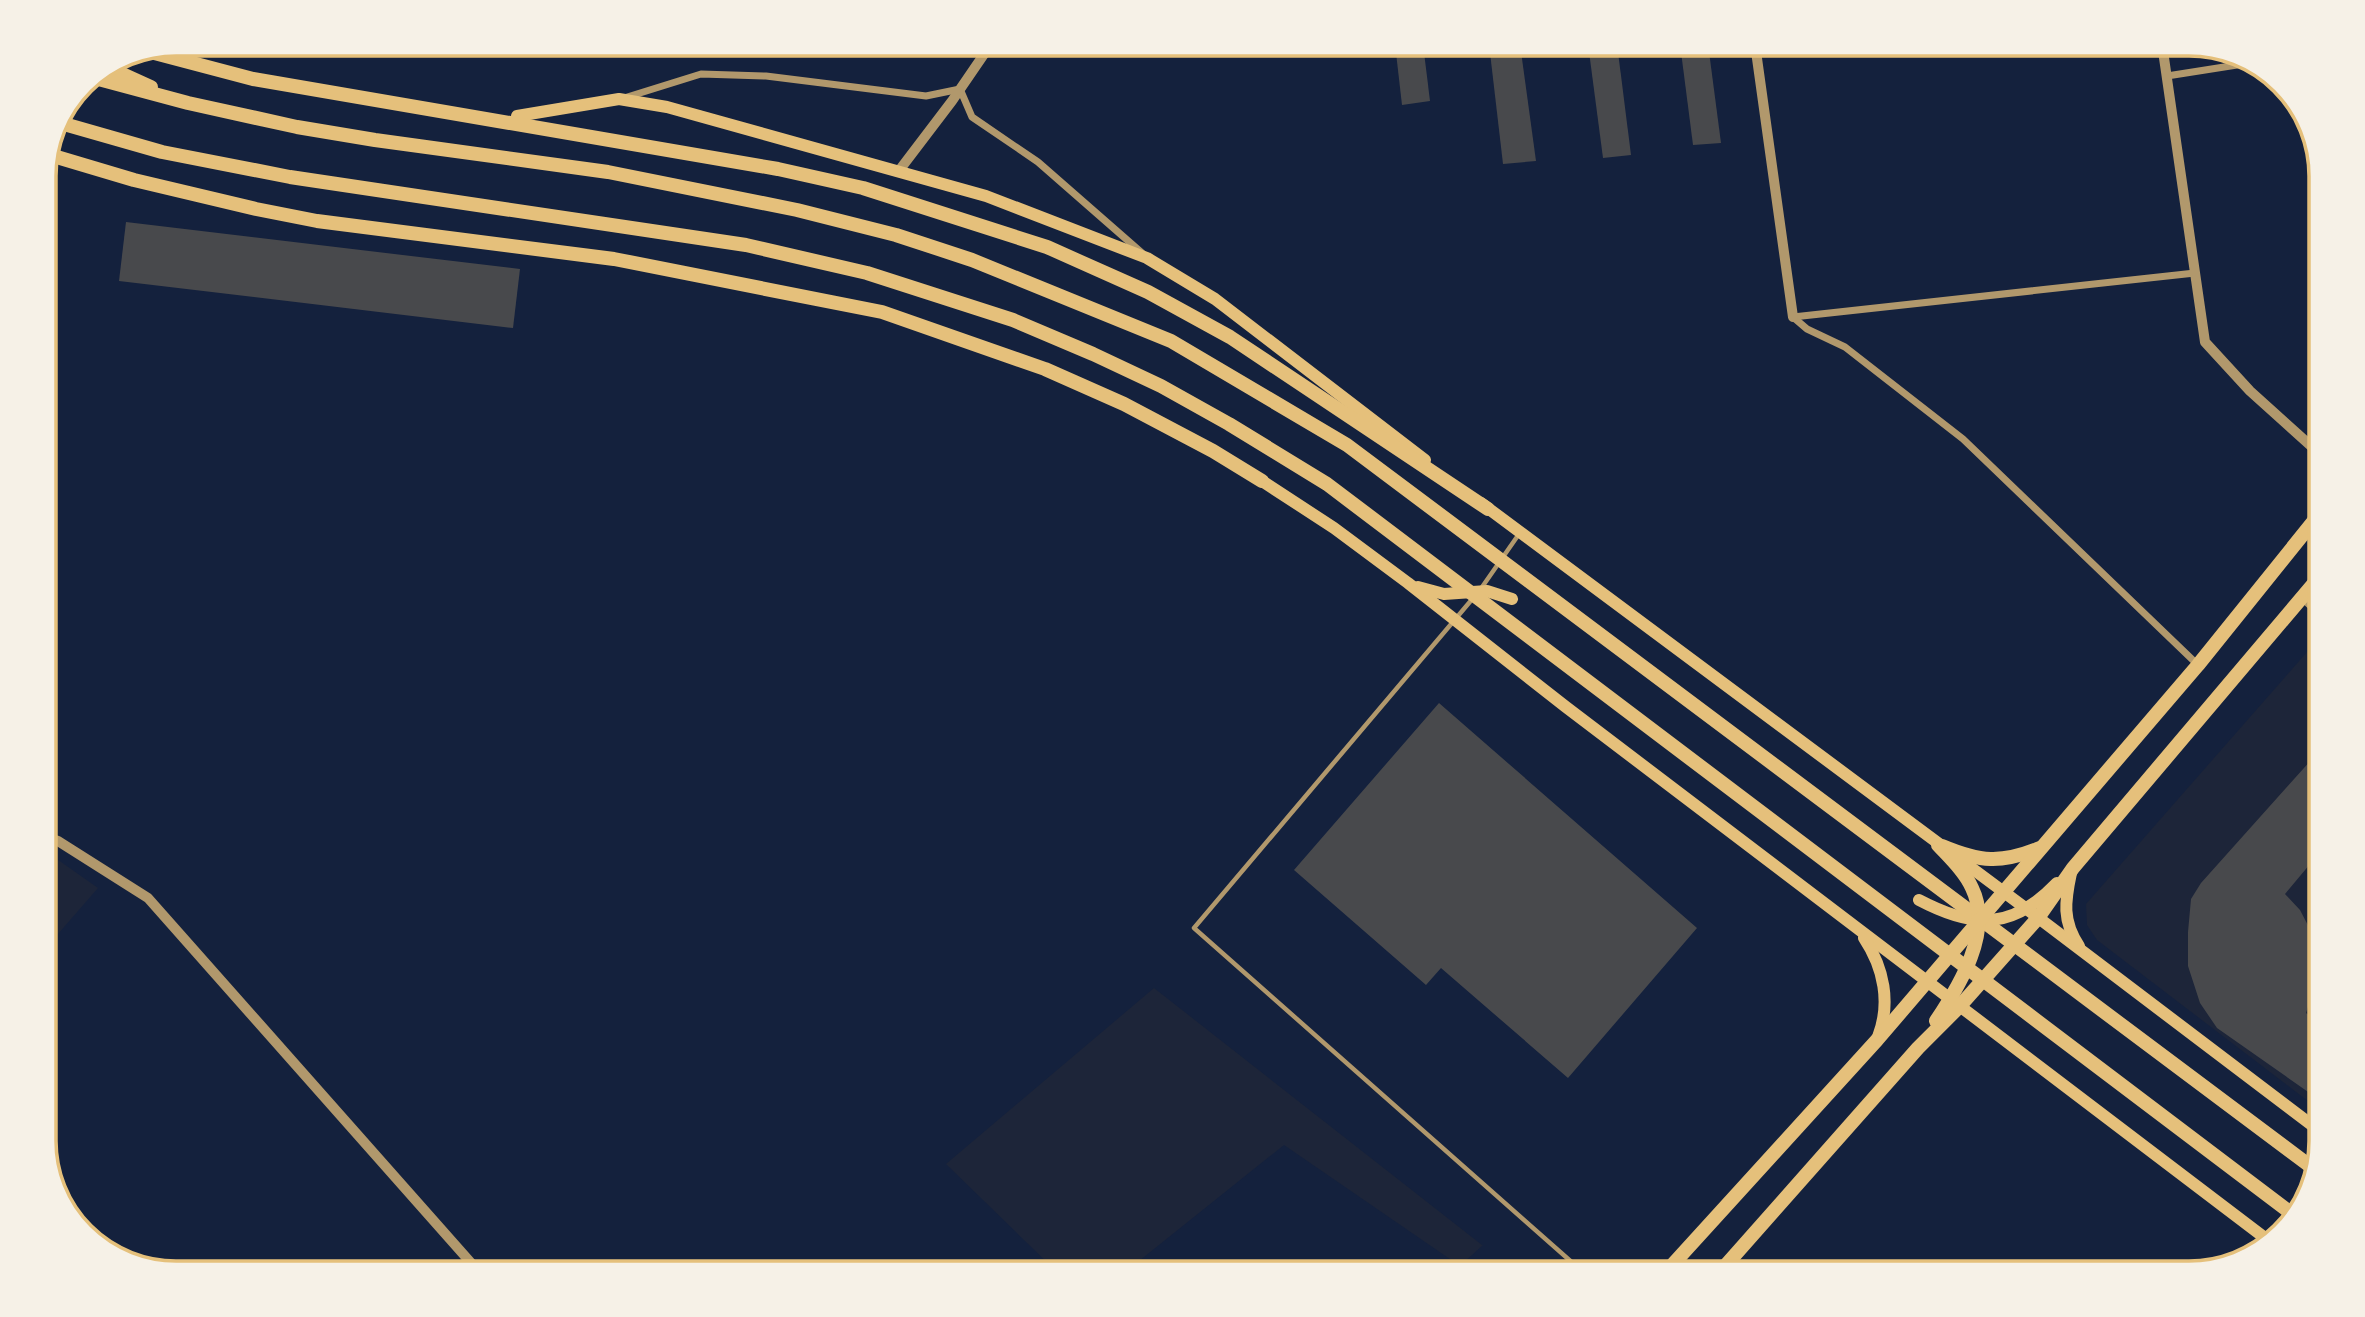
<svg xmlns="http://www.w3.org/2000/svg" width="2365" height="1317" viewBox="0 0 2365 1317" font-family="Rubik,sans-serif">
	<rect width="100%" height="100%" fill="#14213d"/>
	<!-- green -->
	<g fill="#1d2539">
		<polygon points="2321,636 2321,1111 2097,940 2087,925 2086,904"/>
		<polygon points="44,850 98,888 44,950"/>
		<polygon points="1154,988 1482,1245 1483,1245 1460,1266 1284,1145 1124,1273 1058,1273 946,1164"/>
	</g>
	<!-- building -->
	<g fill="#48494c">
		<polygon points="1395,44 1423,44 1430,101 1402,105"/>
		<polygon points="1489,44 1520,44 1536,161 1503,164"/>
		<polygon points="1588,44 1617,44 1631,155 1603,158"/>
		<polygon points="1680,44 1708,44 1721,143 1693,145"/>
		<polygon points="126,222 520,269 513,328 119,281"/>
		<polygon points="1439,703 1697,928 1568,1078 1441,968 1426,985 1294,870"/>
		<polygon points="2321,749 2321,851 2285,894 2300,910 2313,935 2318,962 2313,991 2306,1013 2321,1025 2321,1101 2217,1028 2200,1003 2188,966 2188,932 2191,899 2201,883"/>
	</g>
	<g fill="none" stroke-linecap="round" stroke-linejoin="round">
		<!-- service -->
		<g stroke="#b1986c" stroke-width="4.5">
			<polyline points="1480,590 1519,534"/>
			<polyline points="1474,597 1194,928 1584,1273"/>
		</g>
		<!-- minor -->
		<g stroke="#b1986c" stroke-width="7">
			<polyline points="2167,76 2256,62"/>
			<polyline points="624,98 701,74 766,76 926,96 960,89 972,117 1038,162 1142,253"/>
			<polyline points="1793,317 1807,329 1845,347 1963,439 2198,665"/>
			<polyline points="1793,317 2195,273"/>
			<polyline points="2302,598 2321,616"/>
		</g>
		<!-- tertiary -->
		<g stroke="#b1986c" stroke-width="10">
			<polyline points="1755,44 1793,317"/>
			<polyline points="2162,44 2205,342 2250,391 2321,455"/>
			<polyline points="898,172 952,101 991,44"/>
			<polyline points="44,836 58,841 148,898 480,1273"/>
		</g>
		<!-- secondary -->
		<g stroke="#e5c07b" stroke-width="12">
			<polyline points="517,116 619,99 667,107 986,196 1147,258 1215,299 1425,460"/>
			<polyline points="1262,481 1334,528 1408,583 1566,707 2269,1241"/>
			<polyline points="1481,503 2028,910 2321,1132"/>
			<polyline points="1418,587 1444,594 1487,591 1512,599"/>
			<path d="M2071,873C2065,901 2062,921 2079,946"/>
			<path d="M1919,900C1974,929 2012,930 2057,883"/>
			<path d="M1864,938C1884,968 1891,1003 1878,1037"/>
		</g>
		<!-- primary -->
		<g stroke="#e5c07b" stroke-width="14">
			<polyline points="143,50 253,79 778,169 863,188 1047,247 1148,292 1230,337 1488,509"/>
			<polyline points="107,67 151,87"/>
			<polyline points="91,77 188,103 297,127 375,140 608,172 797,210 896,235 972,260 1171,341 1347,445 2314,1169"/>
			<polyline points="64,124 162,152 290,177 746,245 867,273 1013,320 1093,354 1161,386 1229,424 1327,484 2295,1216"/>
			<polyline points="50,155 134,180 256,209 317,221 614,259 882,312 1045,369 1124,404 1213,451 1262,481"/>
			<path d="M1942,846C1980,862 2001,864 2040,848"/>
			<path d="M1936,1021C1960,985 1993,931 1972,888C1965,872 1950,858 1938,845"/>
			<polyline points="1665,1273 1877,1040 2198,665 2321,512"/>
			<polyline points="1719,1273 1918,1048 1959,1007 2038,918 2073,868 2321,575"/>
		</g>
	</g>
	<!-- crop -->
	<path d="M0 0H2365V1317H0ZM176 56H2189A120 120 0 0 1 2309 176V1141A120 120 0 0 1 2189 1261H176A120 120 0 0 1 56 1141V176A120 120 0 0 1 176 56Z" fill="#f6f1e7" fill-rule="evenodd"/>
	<path fill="none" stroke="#e5c07b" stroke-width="3.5" d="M176 56H2189A120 120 0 0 1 2309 176V1141A120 120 0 0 1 2189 1261H176A120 120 0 0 1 56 1141V176A120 120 0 0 1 176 56Z"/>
</svg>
